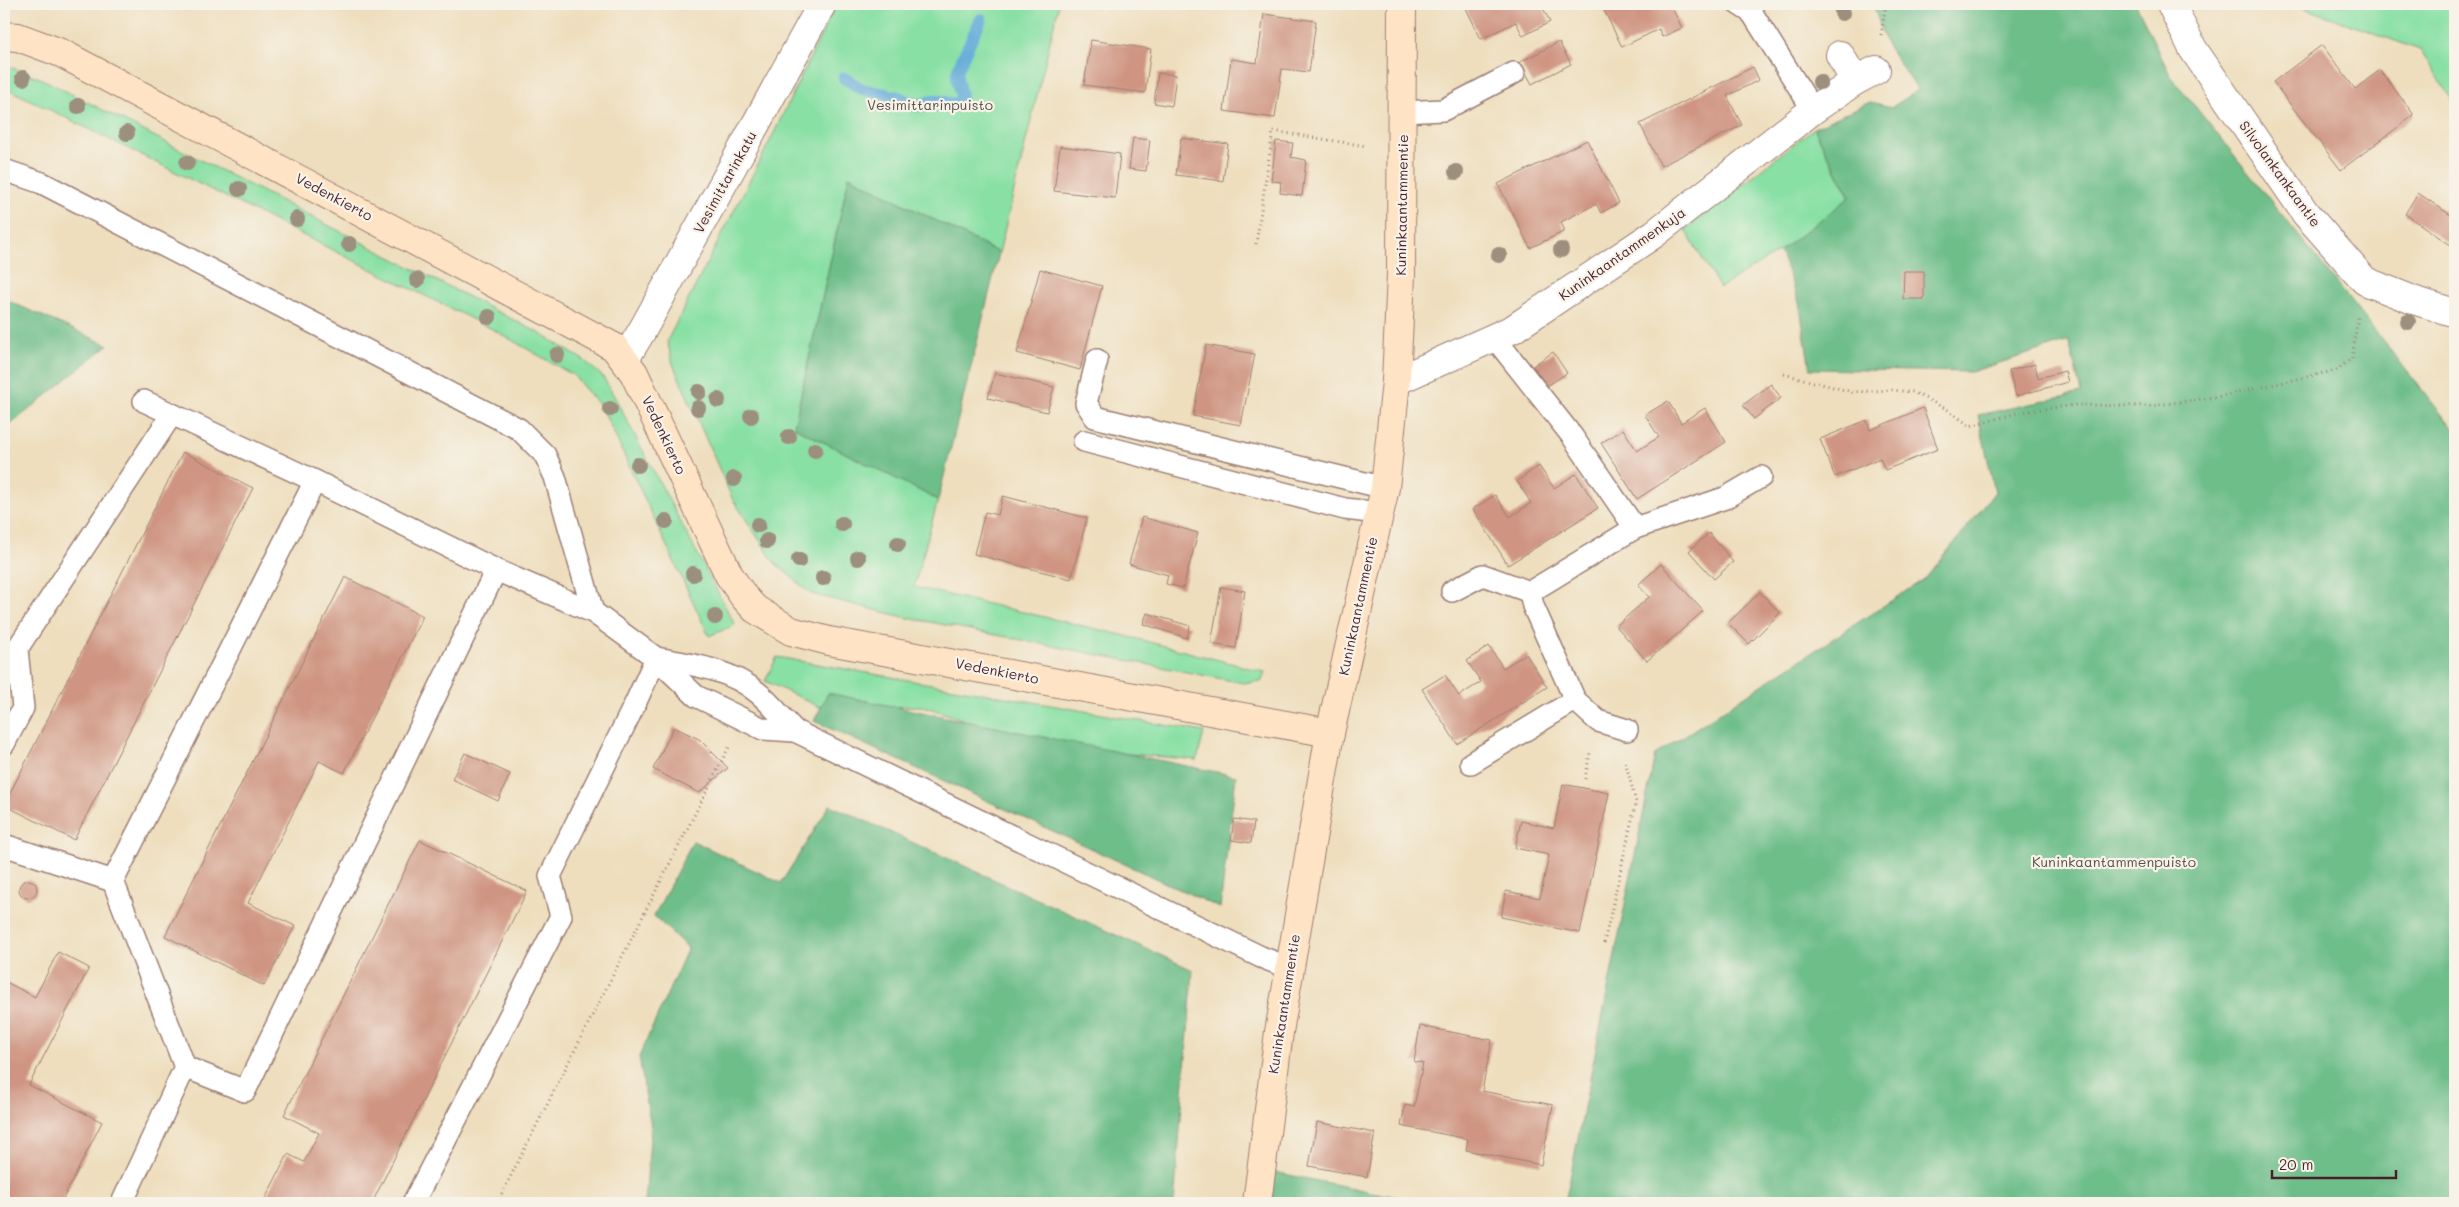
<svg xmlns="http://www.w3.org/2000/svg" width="2459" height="1207" viewBox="0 0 2459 1207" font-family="Mali,sans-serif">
	<rect width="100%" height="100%" fill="#f7f3e8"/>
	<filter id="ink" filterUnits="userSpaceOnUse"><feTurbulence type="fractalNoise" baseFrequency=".02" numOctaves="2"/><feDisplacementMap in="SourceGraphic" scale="10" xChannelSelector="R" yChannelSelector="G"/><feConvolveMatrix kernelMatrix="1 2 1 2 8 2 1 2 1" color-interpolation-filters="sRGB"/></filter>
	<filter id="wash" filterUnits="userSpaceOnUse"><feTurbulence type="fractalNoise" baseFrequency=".0096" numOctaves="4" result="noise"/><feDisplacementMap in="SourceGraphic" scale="20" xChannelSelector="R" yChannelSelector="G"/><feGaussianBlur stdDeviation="1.12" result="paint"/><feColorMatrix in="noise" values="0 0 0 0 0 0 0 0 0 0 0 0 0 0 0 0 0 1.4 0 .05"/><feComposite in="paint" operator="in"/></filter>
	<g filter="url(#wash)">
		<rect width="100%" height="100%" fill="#eedebd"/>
		<!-- green -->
		<g fill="#88e0a4" stroke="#698068">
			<polygon points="836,4 1059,4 999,253 849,176 794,427 938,500 914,587 1118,634 1265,672 1262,681 1243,683 904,617 811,594 774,562 732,498 673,364 667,341 772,137"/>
			<polygon points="2294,4 2455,4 2455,105 2420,50"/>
			<polygon points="4,65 40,78 539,333 585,361 603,377 614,396 735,625 709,636 602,408 573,375 494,330 4,87"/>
			<polygon points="1814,128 1850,198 1780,251 1720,288 1685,230"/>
			<polygon points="777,657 1204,732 1197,760 1042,746 923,706 874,707 847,720 765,681"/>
		</g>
		<!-- forest -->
		<g fill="#6ebe8a" stroke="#5c6e5a">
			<polygon points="1873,4 2136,4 2170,75 2455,431 2455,1203 1565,1203 1655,755 1926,578 1995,492 1978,415 2081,393 2069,341 1971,372 1810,369 1799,302 1780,251 1850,197 1814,128 1870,102 1892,107 1918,90 1886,44"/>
			<polygon points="849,176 999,253 938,500 794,427"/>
			<polygon points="4,299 108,345 4,430"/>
			<polygon points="828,693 1236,776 1220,908 814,721"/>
			<polygon points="830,805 1193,970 1174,1203 645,1203 651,1127 639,1057 688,948 654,916 693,841 781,883"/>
			<polygon points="1274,1172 1426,1203 1270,1203"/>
		</g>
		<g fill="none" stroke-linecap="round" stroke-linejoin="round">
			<!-- stream -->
			<path stroke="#61aad9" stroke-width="12" d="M844,78L862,89L899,97L917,106L933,100L955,104L961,100C962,90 956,83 957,73C958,65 976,30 981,19"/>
		</g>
		<g id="blocks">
			<!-- building -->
			<g fill="#cf9582">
				<polygon points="1464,4 1541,4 1550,22 1523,36 1516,22 1481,39"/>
				<polygon points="1601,4 1670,4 1682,28 1662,37 1659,29 1622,47"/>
				<polygon points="1264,14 1316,21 1309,72 1282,69 1275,118 1224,111 1231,59 1257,63"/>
				<polygon points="1091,40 1151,49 1145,93 1084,85"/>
				<polygon points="1559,42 1571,64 1532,84 1520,62"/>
				<polygon points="2322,45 2355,89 2380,70 2414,115 2341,170 2273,82"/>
				<polygon points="1753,67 1759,80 1727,96 1742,125 1661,166 1640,124"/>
				<polygon points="1158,73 1176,75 1172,106 1154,103"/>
				<polygon points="1133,138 1150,140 1146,171 1129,169"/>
				<polygon points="1181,138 1228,144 1223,181 1176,175"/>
				<polygon points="1587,140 1619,203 1601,213 1596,204 1561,222 1565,231 1530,248 1498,184"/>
				<polygon points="1276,141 1293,143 1291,157 1306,160 1302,196 1280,193 1281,182 1271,181"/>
				<polygon points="1060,146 1120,154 1115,198 1054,191"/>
				<polygon points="2418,193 2455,218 2455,248 2405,214"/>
				<polygon points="1040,269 1102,286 1080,370 1017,353"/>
				<polygon points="1904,271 1924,271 1924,299 1903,299"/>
				<polygon points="1206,345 1255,354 1241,425 1193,416"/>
				<polygon points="1553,352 1567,373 1547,386 1533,366"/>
				<polygon points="2035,364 2038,378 2065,371 2068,382 2016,396 2009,371"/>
				<polygon points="995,373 1054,387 1047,412 988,398"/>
				<polygon points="1771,384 1781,398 1754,419 1743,405"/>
				<polygon points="1668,401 1681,423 1705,408 1726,442 1637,499 1601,443 1623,429 1637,451 1659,437 1645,415"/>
				<polygon points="1923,408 1938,449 1885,470 1880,458 1835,477 1820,439 1867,420 1870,430"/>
				<polygon points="183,452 253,488 74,840 4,805"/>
				<polygon points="1539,466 1554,488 1576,474 1598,508 1508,565 1473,509 1495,495 1510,517 1531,503 1517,481"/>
				<polygon points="1003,496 1087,518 1071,579 974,554 985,512 998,515"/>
				<polygon points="1142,517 1198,533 1183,588 1166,584 1168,575 1129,564"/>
				<polygon points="1709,533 1733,562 1714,579 1689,551"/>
				<polygon points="1661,564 1703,611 1647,661 1616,626 1649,597 1638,585"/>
				<polygon points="345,577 423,616 344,773 319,761 248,903 295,926 264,986 165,936"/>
				<polygon points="1221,587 1245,591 1236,648 1211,644"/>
				<polygon points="1760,592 1780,613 1749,644 1728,623"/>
				<polygon points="1147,613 1190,626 1187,638 1143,624"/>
				<polygon points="1489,646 1503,668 1526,654 1547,687 1457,744 1422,689 1445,675 1459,696 1481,682 1467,661"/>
				<polygon points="674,727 699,739 728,768 699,793 653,769"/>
				<polygon points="465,753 510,774 498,801 452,779"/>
				<polygon points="1563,784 1609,793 1580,933 1501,917 1506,891 1540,898 1549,855 1515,848 1521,821 1554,828"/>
				<polygon points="1234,819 1254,822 1251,843 1231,840"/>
				<polygon points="420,840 527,891 372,1203 263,1203 288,1154 304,1162 319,1133 284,1115"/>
				<circle cx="28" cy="889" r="9"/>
				<polygon points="58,952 89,968 29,1085 102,1122 61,1203 4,1203 4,981 35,997"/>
				<polygon points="1420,1026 1492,1040 1482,1091 1553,1105 1541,1165 1466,1150 1468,1139 1401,1126 1405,1105 1414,1107 1423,1063 1414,1062"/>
				<polygon points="1317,1122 1375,1133 1367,1177 1309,1166"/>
			</g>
		</g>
	</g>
	<g filter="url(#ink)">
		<use href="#blocks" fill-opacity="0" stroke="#9c7e74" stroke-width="1"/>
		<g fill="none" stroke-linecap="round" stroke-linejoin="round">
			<defs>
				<g id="lane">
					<polyline points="1738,4 1752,13 1813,110"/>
					<polyline points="1402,112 1443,110 1514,73"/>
					<polyline points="4,170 42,183 519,429 545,455 555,477 593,612"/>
					<polyline points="1494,337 1572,436 1635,528 1530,592 1533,606 1575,700 1598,721 1627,730"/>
					<polyline points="1097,360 1086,403 1095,417 1385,488"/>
					<polyline points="144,401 315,481 496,570 593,612 656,658 696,696 763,729 795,731"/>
					<polyline points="1084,441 1345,509 1379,513"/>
					<polyline points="1635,528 1725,498 1761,477"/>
					<polyline points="1452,591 1483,575 1530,592"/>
					<path d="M656,658C689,664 730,669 757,692C771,703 782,718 795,731L1261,957L1289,968"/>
					<polyline points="4,744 23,708 17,649 172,414"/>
					<polyline points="1471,763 1575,700"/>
					<polyline points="4,845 113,881"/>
					<polyline points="185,1067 113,881 315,481"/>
					<polyline points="122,1203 185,1067 245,1091 496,570"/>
					<polyline points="413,1203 561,916 550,876 634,706 656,658"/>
				</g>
				<g id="street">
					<polyline points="2171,4 2193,49 2306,214 2365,281 2413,300 2455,313"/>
					<polyline points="1840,55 1855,81 1876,70"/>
					<polyline points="625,359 643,329 822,4"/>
					<polyline points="1396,381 1513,329 1654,234 1813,110 1855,81"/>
				</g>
				<g id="secondary">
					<polyline points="4,36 18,37 61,53 614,347 634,373 729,575 744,597 755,609 791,631 829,641 1330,733"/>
					<polyline points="1257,1203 1279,1032 1330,733 1385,488 1396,381 1401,275 1402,4"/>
				</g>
			</defs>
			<!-- lane casing -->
			<use href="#lane" stroke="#9c7e74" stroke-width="24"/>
			<!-- street casing -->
			<use href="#street" stroke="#9c7e74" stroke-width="30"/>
			<!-- secondary casing -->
			<use href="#secondary" stroke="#9c7e74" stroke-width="30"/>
			<!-- path -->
			<g stroke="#9c7e74" stroke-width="3" stroke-dasharray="1 4" stroke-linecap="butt">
				<polyline points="1881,35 1886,4"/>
				<polyline points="1256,244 1273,131 1366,146"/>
				<polyline points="1784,374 1852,392 1892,390 1913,392 1948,410 1970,426 2021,412 2076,405 2151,406 2223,396 2337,370 2352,358 2358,316"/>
				<polyline points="1585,779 1590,753"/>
				<polyline points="1604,943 1636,802 1625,761"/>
				<polyline points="497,1203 729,747"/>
			</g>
			<!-- lane -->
			<use href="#lane" stroke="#fff" stroke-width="21"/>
			<!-- street -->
			<use href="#street" stroke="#fff" stroke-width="28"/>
			<!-- secondary -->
			<use href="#secondary" stroke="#fee4c5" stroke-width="28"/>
		</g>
		<!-- trees -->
		<g fill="#9d8f7d">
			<circle cx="1842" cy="13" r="8"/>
			<circle cx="23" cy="78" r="8"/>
			<circle cx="1820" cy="82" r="8"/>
			<circle cx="78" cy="106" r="8"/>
			<circle cx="127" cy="133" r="8"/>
			<circle cx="187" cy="163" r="8"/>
			<circle cx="1456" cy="172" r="8"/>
			<circle cx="239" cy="189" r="8"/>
			<circle cx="297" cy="219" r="8"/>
			<circle cx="349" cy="244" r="8"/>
			<circle cx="1561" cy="250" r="8"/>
			<circle cx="1499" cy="255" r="8"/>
			<circle cx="417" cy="280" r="8"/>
			<circle cx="489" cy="317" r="8"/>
			<circle cx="2408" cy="322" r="8"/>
			<circle cx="557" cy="355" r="8"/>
			<circle cx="699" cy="392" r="8"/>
			<circle cx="718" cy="400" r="8"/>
			<circle cx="698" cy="408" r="8"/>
			<circle cx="610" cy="409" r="8"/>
			<circle cx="751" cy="416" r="8"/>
			<circle cx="789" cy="437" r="8"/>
			<circle cx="815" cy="450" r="8"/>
			<circle cx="638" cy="465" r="8"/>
			<circle cx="734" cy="479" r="8"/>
			<circle cx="666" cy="521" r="8"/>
			<circle cx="842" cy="524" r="8"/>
			<circle cx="758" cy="525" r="8"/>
			<circle cx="767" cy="541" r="8"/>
			<circle cx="898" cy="544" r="8"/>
			<circle cx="858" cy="558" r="8"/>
			<circle cx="799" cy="560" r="8"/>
			<circle cx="693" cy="574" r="8"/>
			<circle cx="823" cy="578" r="8"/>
			<circle cx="715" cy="617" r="8"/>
		</g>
	</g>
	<g text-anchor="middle" stroke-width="4.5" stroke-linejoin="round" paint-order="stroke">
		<!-- park labels -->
		<g font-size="14" fill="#5a4f49" stroke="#f7f3e8">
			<text x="930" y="110">Vesimittarinpuisto</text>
			<text x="2114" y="867">Kuninkaantammenpuisto</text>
		</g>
		<!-- street labels -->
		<g font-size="14" fill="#4a1f2b" stroke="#f7f3e8">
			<text transform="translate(2280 174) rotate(54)" y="5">Silvolankankaantie</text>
			<text transform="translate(725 182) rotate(-61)" y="5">Vesimittarinkatu</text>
			<text transform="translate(334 197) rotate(28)" y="5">Vedenkierto</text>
			<text transform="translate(1402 205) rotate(-89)" y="5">Kuninkaantammentie</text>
			<text transform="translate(1622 254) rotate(-35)" y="5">Kuninkaantammenkuja</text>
			<text transform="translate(664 435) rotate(65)" y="5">Vedenkierto</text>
			<text transform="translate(1358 606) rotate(-78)" y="5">Kuninkaantammentie</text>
			<text transform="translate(997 671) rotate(11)" y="5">Vedenkierto</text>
			<text transform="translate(1284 1004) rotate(-81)" y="5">Kuninkaantammentie</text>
		</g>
	</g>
	<!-- margin -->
	<rect width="2459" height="1207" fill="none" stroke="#f7f3e8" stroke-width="20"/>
	<!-- scale -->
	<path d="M2272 1170v8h124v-8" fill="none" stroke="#4a1f2b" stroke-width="2.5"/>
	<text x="2279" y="1170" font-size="15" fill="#4a1f2b" stroke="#f7f3e8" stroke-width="4" paint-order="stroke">20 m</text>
</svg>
